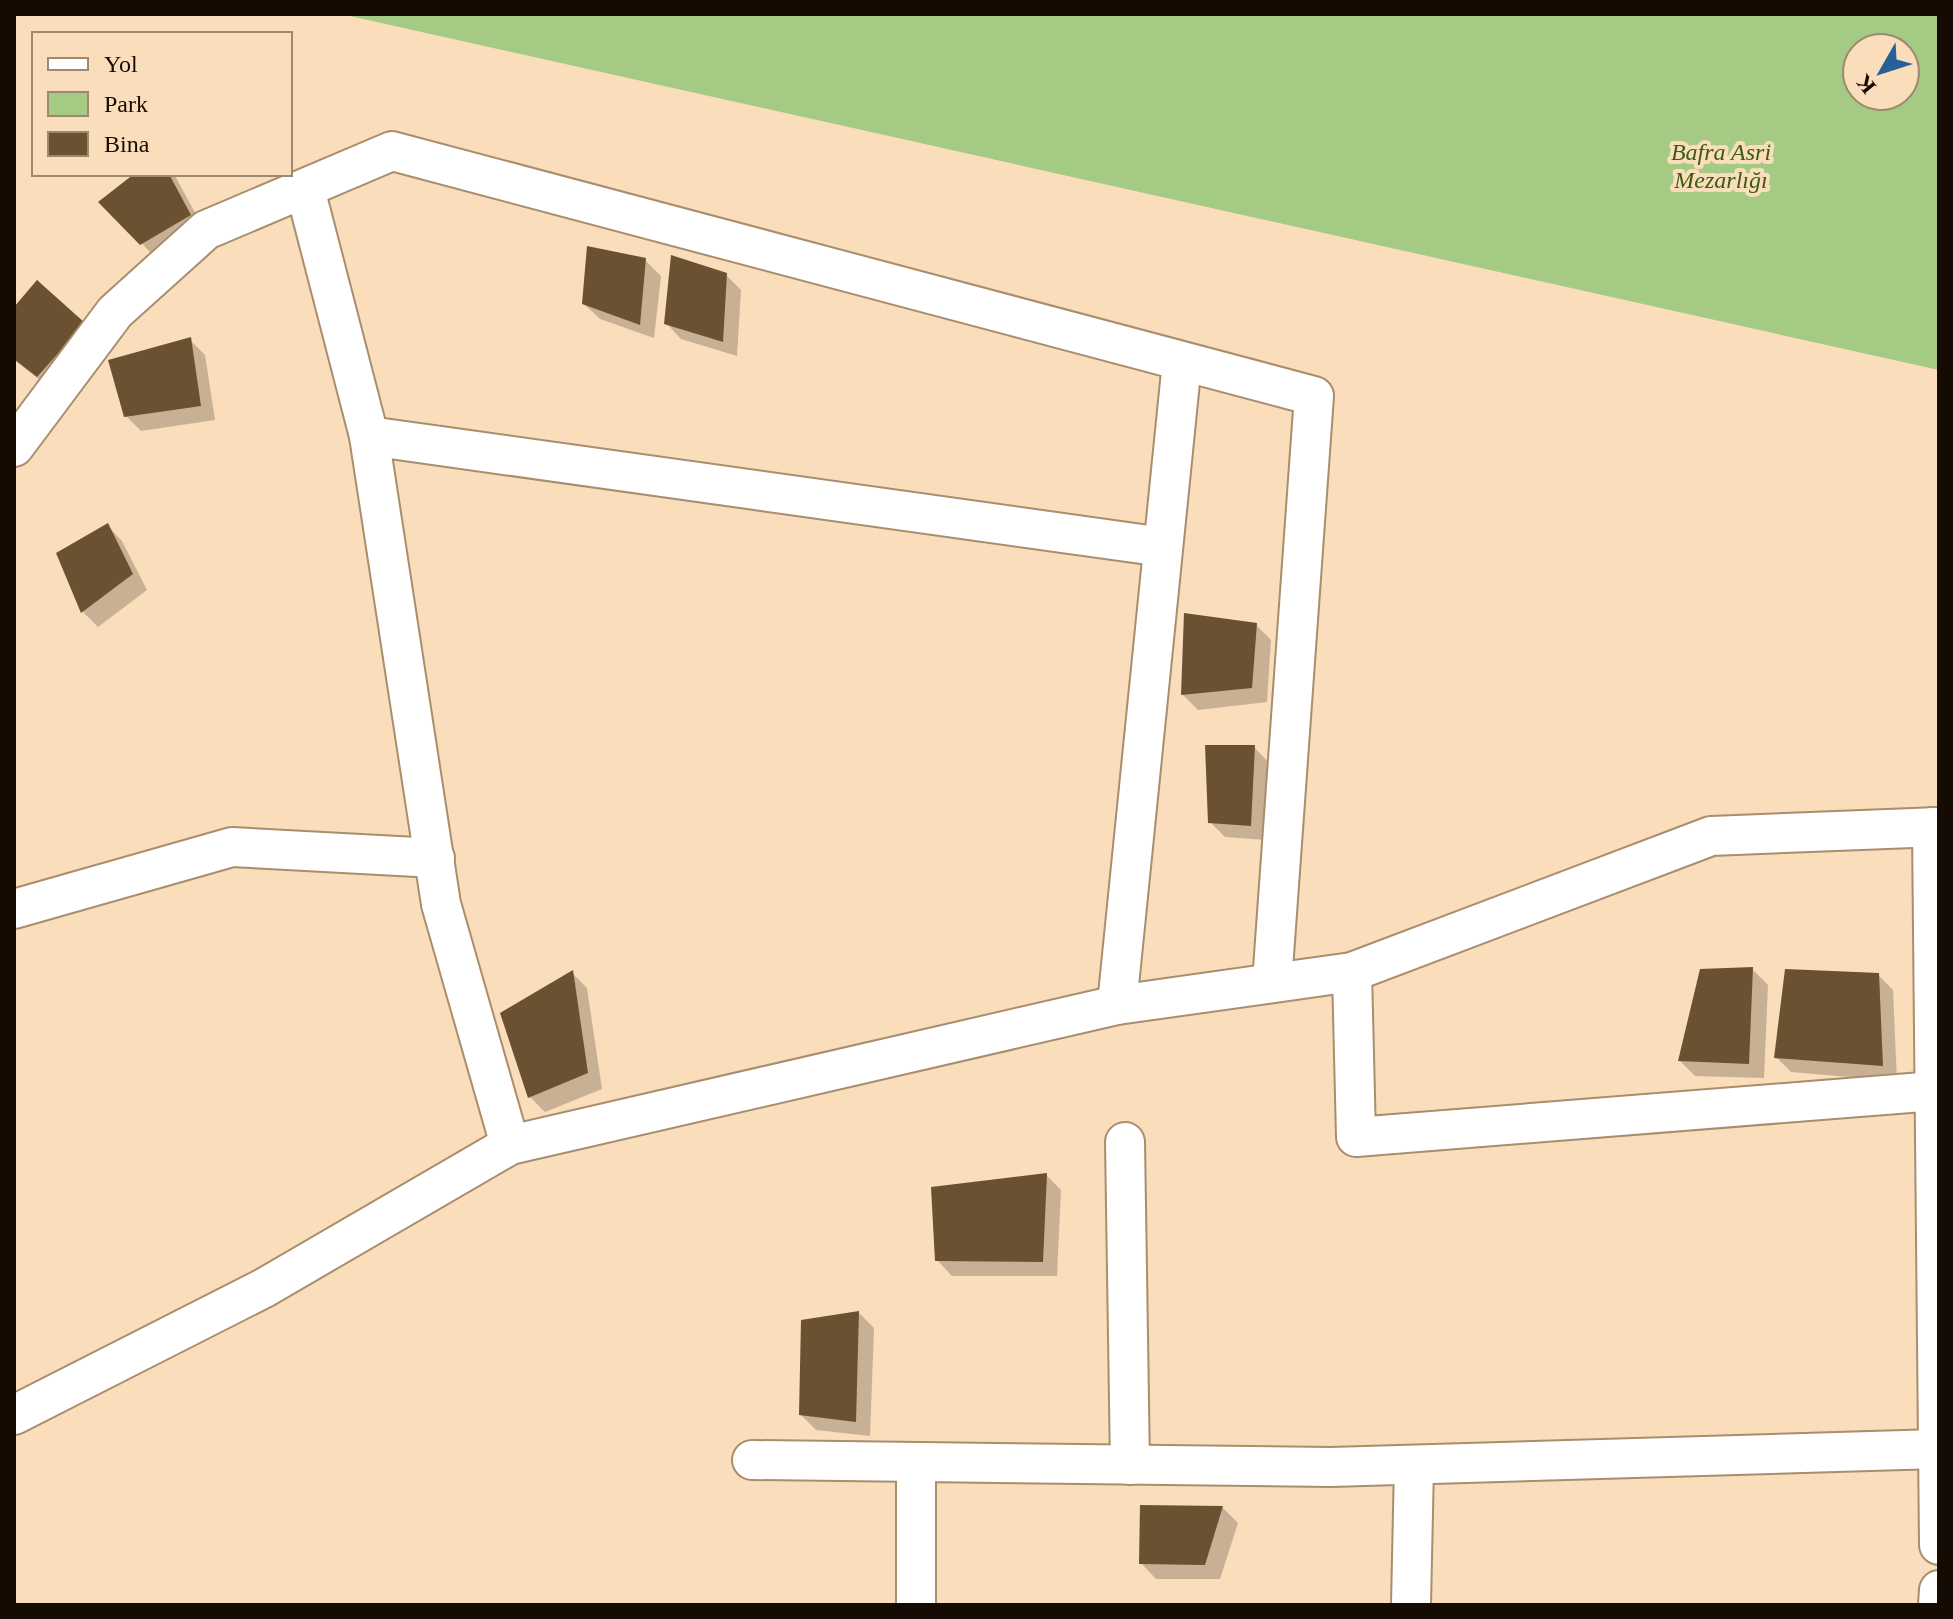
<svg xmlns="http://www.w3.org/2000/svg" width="1953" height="1619" viewBox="0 0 1953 1619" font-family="Georgia,serif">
	<rect width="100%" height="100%" fill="#faddba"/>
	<!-- green -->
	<path fill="#a4ca84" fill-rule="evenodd" d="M341,14H1939V370ZM1857,48H1905V96H1857Z"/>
	<!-- shadow -->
	<g fill="#0003">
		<polygon points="137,174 174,174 205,231 157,259 101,202"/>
		<polygon points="645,260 661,276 654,338 600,319 584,304"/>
		<polygon points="726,275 741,290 737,356 681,339 666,323"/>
		<polygon points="14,310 84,325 53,390 14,360"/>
		<polygon points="190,340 205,355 215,420 141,431 126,416"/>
		<polygon points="107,525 122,541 147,590 98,627 83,612"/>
		<polygon points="1256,625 1271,640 1267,702 1198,710 1183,695"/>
		<polygon points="1254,747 1269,763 1266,840 1225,837 1210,822"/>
		<polygon points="1752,969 1768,985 1764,1078 1695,1076 1680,1061"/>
		<polygon points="572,973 587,988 602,1089 545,1112 530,1097"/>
		<polygon points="1878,975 1893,990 1897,1081 1791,1072 1776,1057"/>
		<polygon points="1046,1175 1061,1190 1057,1276 952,1276 937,1260"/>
		<polygon points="859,1313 874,1328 870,1436 816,1430 801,1415"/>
		<polygon points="1142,1507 1223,1508 1238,1523 1220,1579 1156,1579 1141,1563"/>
	</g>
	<!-- building -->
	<g fill="#6a5132">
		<polygon points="134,174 169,174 191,215 140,245 98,202"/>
		<polygon points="587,246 646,258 640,325 582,304"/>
		<polygon points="671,255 727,273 723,342 664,324"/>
		<polygon points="37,280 85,323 37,377 14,359 14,307"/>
		<polygon points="191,337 201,406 124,417 108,360"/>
		<polygon points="108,523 133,574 81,613 56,553"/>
		<polygon points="1184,613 1257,623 1252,688 1181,695"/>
		<polygon points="1205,745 1255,745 1251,826 1208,823"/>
		<polygon points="1753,967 1749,1064 1678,1061 1700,969"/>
		<polygon points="1785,969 1879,973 1883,1066 1774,1058"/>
		<polygon points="573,970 588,1073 528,1098 500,1013"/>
		<polygon points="1047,1173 1043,1262 935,1261 931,1187"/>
		<polygon points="859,1311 856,1422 799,1415 801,1320"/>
		<polygon points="1140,1505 1223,1506 1205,1565 1139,1564"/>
	</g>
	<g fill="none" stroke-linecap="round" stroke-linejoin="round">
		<defs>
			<g id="street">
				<polyline points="305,189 369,436 441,904 510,1145"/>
				<polyline points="369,436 1163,547"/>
				<polyline points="14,447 115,312 206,230 392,151 1314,396 1272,983"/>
				<polyline points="1932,827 1939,1545"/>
				<polyline points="14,909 232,847 435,858"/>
				<polyline points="1352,972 1356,1137 1935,1091"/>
				<polyline points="1117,1005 1182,362"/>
				<polyline points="1125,1142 1130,1465"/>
				<polyline points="14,1415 264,1288 510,1145 1117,1005 1352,972 1711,836 1939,827"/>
				<polyline points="752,1460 1331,1467 1938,1449"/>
				<polyline points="916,1605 916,1463"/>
				<polyline points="1411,1605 1414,1465"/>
				<polyline points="1938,1605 1939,1590"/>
			</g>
		</defs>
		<!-- street casing -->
		<use href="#street" stroke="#a98d6d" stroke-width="42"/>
		<!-- street -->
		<use href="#street" stroke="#fff" stroke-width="38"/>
	</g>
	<g text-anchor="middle" stroke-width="8" stroke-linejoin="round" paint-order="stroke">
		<!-- park labels -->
		<g font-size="24" font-style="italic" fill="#3b5d11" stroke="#faddba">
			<text x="1721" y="160">Bafra Asri<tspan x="1721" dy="28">Mezarlığı</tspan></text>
		</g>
	</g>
	<!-- border -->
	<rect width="1953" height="1619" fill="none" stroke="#150b02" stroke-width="32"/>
	<!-- legend -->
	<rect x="32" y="32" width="260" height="144" fill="#faddba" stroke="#9e8970" stroke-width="2"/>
	<rect x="48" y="58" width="40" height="12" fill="#ffffff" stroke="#9e8970" stroke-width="2"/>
	<text x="104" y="72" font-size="24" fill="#150b02">Yol</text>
	<rect x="48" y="92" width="40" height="24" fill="#a4ca84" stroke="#9e8970" stroke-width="2"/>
	<text x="104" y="112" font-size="24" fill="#150b02">Park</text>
	<rect x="48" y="132" width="40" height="24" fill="#6a5132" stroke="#9e8970" stroke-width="2"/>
	<text x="104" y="152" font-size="24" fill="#150b02">Bina</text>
	<!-- north arrow -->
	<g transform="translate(1881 72) rotate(231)"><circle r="38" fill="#faddba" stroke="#9e8970" stroke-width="2"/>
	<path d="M0-6L14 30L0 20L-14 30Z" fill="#275f97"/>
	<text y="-12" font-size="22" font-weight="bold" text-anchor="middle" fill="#150b02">K</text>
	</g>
</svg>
